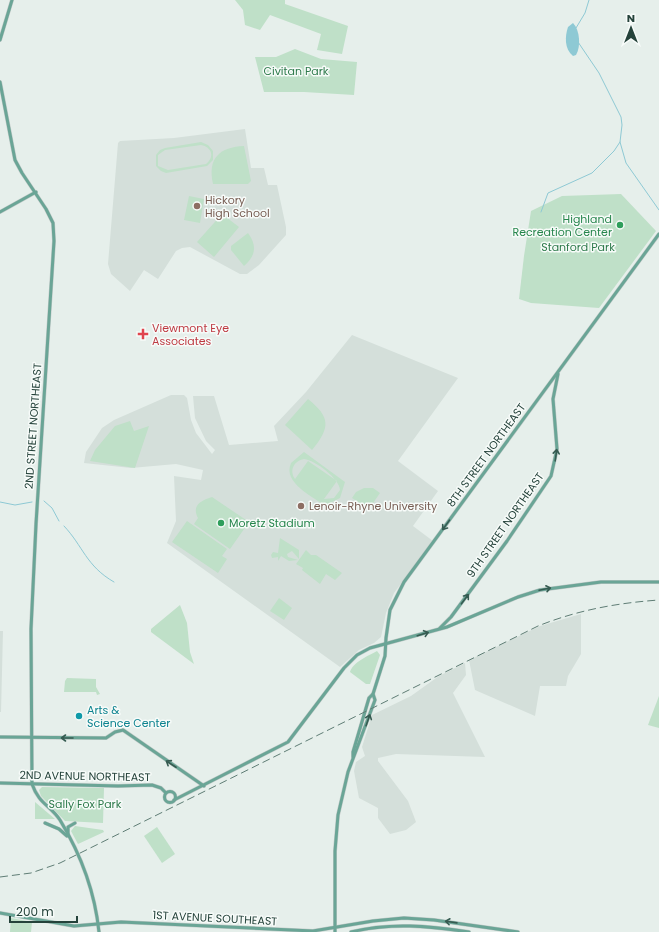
<svg xmlns="http://www.w3.org/2000/svg" width="659" height="932" viewBox="0 0 659 932" font-family="Poppins,sans-serif">
	<rect width="100%" height="100%" fill="#e6efeb"/>
	<!-- built -->
	<g fill="#d4dfda">
		<polygon points="245,129 251,168 264,168 268,185 277,185 286,227 286,235 259,265 247,274 240,274 190,247 182,248 176,251 158,279 144,270 130,291 111,274 108,264 118,143 120,141 174,138"/>
		<polygon points="352,335 458,378 398,461 438,491 413,526 433,541 394,593 386,613 381,637 374,643 359,650 340,667 167,543 176,521 174,476 201,480 203,470 176,464 131,468 84,463 86,452 102,428 114,420 171,395 184,395 187,398 191,420 196,433 212,454 215,450 206,441 195,418 193,396 214,396 229,445 278,441 274,426 306,392"/>
		<polygon points="581,614 581,654 568,676 566,686 540,686 535,716 475,690 469,660 540,626"/>
		<polygon points="0,631 3,631 1,712 0,712"/>
		<polygon points="465,663 466,675 453,693 485,757 396,754 378,758 378,761 408,801 416,822 406,830 390,834 378,818 378,808 359,798 354,771 356,762 365,756 362,747 372,715 411,696 439,676"/>
	</g>
	<!-- green -->
	<g fill="#bfe0c8" fill-rule="evenodd">
		<polygon points="235,0 285,0 285,4 348,26 342,54 317,50 321,34 270,15 260,30 245,25 243,10"/>
		<polygon points="295,49 321,59 357,62 354,95 304,92 264,92 255,57 276,57"/>
		<path d="M201,142L208,145L213,151V160L207,166L166,173L161,171L156,166V155L160,150L165,148ZM201,145C212,147 215,157 206,164L168,170L158,166V155L165,150Z"/>
		<path d="M244,146L251,181L248,184H213C207,158 220,147 244,146Z"/>
		<polygon points="621,194 656,231 599,308 531,303 519,299 524,256 531,211 562,196"/>
		<polygon points="189,196 204,199 200,223 184,220"/>
		<polygon points="222,214 239,227 214,257 197,242"/>
		<path d="M248,233C257,245 256,256 244,266L231,250V246Z"/>
		<path d="M308,399C330,417 331,427 312,450L285,425Z"/>
		<polygon points="130,421 134,431 149,426 135,468 90,461 95,450 115,426"/>
		<path d="M304,452L345,482L340,498L330,503L327,507C314,497 282,483 291,463ZM304,459C315,460 340,479 340,490L334,498L324,499L337,481L308,461L295,479C289,470 294,461 304,459Z"/>
		<polygon points="364,488 373,488 380,493 369,509 352,498 356,492"/>
		<path d="M212,497L249,522L230,549L194,524L198,518C191,505 202,500 212,497Z"/>
		<polygon points="187,521 227,549 222,556 227,559 218,573 172,542"/>
		<polygon points="280,538 299,550 299,559 292,551 287,554 288,557 298,560 289,561 281,556 278,561 278,557 272,558 271,555 273,552 278,553"/>
		<polygon points="306,550 311,555 316,555 342,573 335,580 326,574 320,584 302,570 303,568 296,564"/>
		<polygon points="279,598 292,608 284,620 270,611"/>
		<polygon points="180,605 187,623 190,652 194,664 151,632 151,629"/>
		<path d="M377,651L380,655L370,684H366L350,672C353,662 368,656 377,651Z"/>
		<polygon points="67,678 96,679 96,687 100,694 97,695 96,692 64,692 65,681"/>
		<polygon points="659,696 659,728 648,725"/>
		<polygon points="42,787 104,788 103,823 65,821 41,796 39,790"/>
		<polygon points="35,802 55,819 35,819"/>
		<polygon points="75,826 103,830 104,832 78,844 71,831"/>
		<polygon points="157,827 175,854 162,863 144,836"/>
		<polygon points="11,918 32,922 31,932 10,932"/>
	</g>
	<!-- water -->
	<path fill="#8ec9d4" d="M573,23C580,30 581,47 576,55L573,56C564,49 565,36 568,27Z"/>
	<g fill="none" stroke-linecap="round" stroke-linejoin="round">
		<!-- stream -->
		<g stroke="#8ec9d4" stroke-width="1">
			<polyline points="576,28 585,13 589,0"/>
			<polyline points="578,42 599,73 621,117 622,125 620,142 626,163 659,210"/>
			<polyline points="541,212 548,193 592,173 614,151 620,142"/>
			<polyline points="44,501 52,508 59,521"/>
			<polyline points="0,502 15,505 32,502"/>
			<path d="M64,526C83,546 86,566 114,582"/>
		</g>
		<defs>
			<g id="major">
				<polyline points="0,40 12,0"/>
				<path d="M0,82L15,160L22,173L46,209L53,223L54,241L36,524L31,629L32,784C39,804 50,805 60,820C80,853 95,893 99,932"/>
				<polyline points="0,212 36,192"/>
				<polyline points="440,628 451,617 507,541 551,476 557,449 553,399 558,374"/>
				<polyline points="0,737 106,738 115,732 123,730 204,786"/>
				<polyline points="353,757 353,752 369,698 373,694"/>
				<polyline points="0,783 118,786 152,785 161,788 166,793"/>
				<circle cx="170" cy="797" r="5.5"/>
				<polyline points="174,800 288,742 344,668 357,655 370,648 447,627 518,597 540,590 601,582 659,582"/>
				<polyline points="45,823 59,829 67,836"/>
				<polyline points="68,834 68,827 75,823"/>
				<polyline points="0,913 74,926 121,922 313,931 373,921 404,918 434,920 518,932"/>
				<polyline points="335,932 335,851 338,815 348,772 375,700 373,694 385,656 386,638 390,610 404,582 659,234"/>
				<path d="M351,932C391,922 429,926 469,932"/>
			</g>
		</defs>
		<!-- major casing -->
		<use href="#major" stroke="#c2cac8" stroke-width="4"/>
		<!-- major -->
		<use href="#major" stroke="#6aa596" stroke-width="3"/>
		<!-- rail -->
		<path stroke="#5f7d75" stroke-width="1" stroke-dasharray="8 4" stroke-linecap="butt" d="M0,877L31,873L60,863L538,626C578,610 617,603 659,600"/>
	</g>
	<!-- one-way arrows -->
	<defs><path id="oneway-shaft" d="M-6 0H5M1.5-3L5.5 0L1.5 3" fill="none" stroke-width="1.6" stroke-linecap="round" stroke-linejoin="round"/></defs>
	<g stroke="#365b51">
		<use href="#oneway-shaft" transform="translate(556 455) rotate(-82)"/>
		<use href="#oneway-shaft" transform="translate(446 525) rotate(126)"/>
		<use href="#oneway-shaft" transform="translate(545 589) rotate(-12)"/>
		<use href="#oneway-shaft" transform="translate(465 599) rotate(-53)"/>
		<use href="#oneway-shaft" transform="translate(423 634) rotate(-17)"/>
		<use href="#oneway-shaft" transform="translate(368 720) rotate(-71)"/>
		<use href="#oneway-shaft" transform="translate(67 738) rotate(180)"/>
		<use href="#oneway-shaft" transform="translate(171 764) rotate(-147)"/>
		<use href="#oneway-shaft" transform="translate(451 922) rotate(-172)"/>
	</g>
	<!-- markers -->
	<g fill="#8d6e63" stroke="#f7fbf9" stroke-width="1.5">
		<circle cx="197" cy="206" r="4"/>
		<circle cx="301" cy="506" r="4"/>
	</g>
	<g fill="#2e9e5b" stroke="#f7fbf9" stroke-width="1.5">
		<circle cx="620" cy="225" r="4"/>
		<circle cx="221" cy="523" r="4"/>
	</g>
	<path fill="#e0444e" stroke="#f7fbf9" stroke-width="1.5" d="M141 328h4v4h4v4h-4v4h-4v-4h-4v-4h4z"/>
	<circle fill="#0f9aa8" stroke="#f7fbf9" stroke-width="1.5" cx="79" cy="716" r="4"/>
	<g text-anchor="middle" stroke-width="3" stroke-linejoin="round" paint-order="stroke">
		<!-- park labels -->
		<g font-size="11" fill="#2d7a4b" stroke="#f7fbf9">
			<text x="296" y="75">Civitan Park</text>
			<text x="578" y="251">Stanford Park</text>
			<text x="85" y="808">Sally Fox Park</text>
		</g>
		<!-- education labels -->
		<g font-size="11" fill="#785e54" stroke="#f7fbf9" text-anchor="start">
			<text x="205" y="204">Hickory<tspan x="205" dy="13">High School</tspan></text>
			<text x="309" y="510">Lenoir-Rhyne University</text>
		</g>
		<!-- leisure labels -->
		<g font-size="11" fill="#27864d" stroke="#f7fbf9" text-anchor="end">
			<text x="612" y="223">Highland<tspan x="612" dy="13">Recreation Center</tspan></text>
			<text x="229" y="527" text-anchor="start">Moretz Stadium</text>
		</g>
		<!-- health labels -->
		<g font-size="11" fill="#be3a42" stroke="#f7fbf9" text-anchor="start">
			<text x="152" y="332">Viewmont Eye<tspan x="152" dy="13">Associates</tspan></text>
		</g>
		<!-- street labels -->
		<g font-size="11" fill="#24423a" stroke="#f7fbf9">
			<text transform="translate(33 426) rotate(-86)" y="4">2ND STREET NORTHEAST</text>
			<text transform="translate(486 455) rotate(-54)" y="4">8TH STREET NORTHEAST</text>
			<text transform="translate(505 525) rotate(-55)" y="4">9TH STREET NORTHEAST</text>
			<text transform="translate(85 776) rotate(1)" y="4">2ND AVENUE NORTHEAST</text>
			<text transform="translate(215 918) rotate(3)" y="4">1ST AVENUE SOUTHEAST</text>
		</g>
		<!-- culture labels -->
		<g font-size="11" fill="#0d838f" stroke="#f7fbf9" text-anchor="start">
			<text x="87" y="714">Arts &amp;<tspan x="87" dy="13">Science Center</tspan></text>
		</g>
	</g>
	<!-- north arrow -->
	<g transform="translate(631 28)" stroke="#f7fbf9" stroke-width="3" paint-order="stroke">
	<path d="M0-3L7 15L0 10L-7 15Z" fill="#24423a"/>
	<text y="-6" font-size="11" font-weight="bold" text-anchor="middle" fill="#24423a">N</text>
	</g>
	<!-- scale -->
	<path d="M10 916v6h67v-6" fill="none" stroke="#24423a" stroke-width="2"/>
	<text x="16" y="916" font-size="12" fill="#24423a" stroke="#f7fbf9" stroke-width="3" paint-order="stroke">200 m</text>
</svg>
